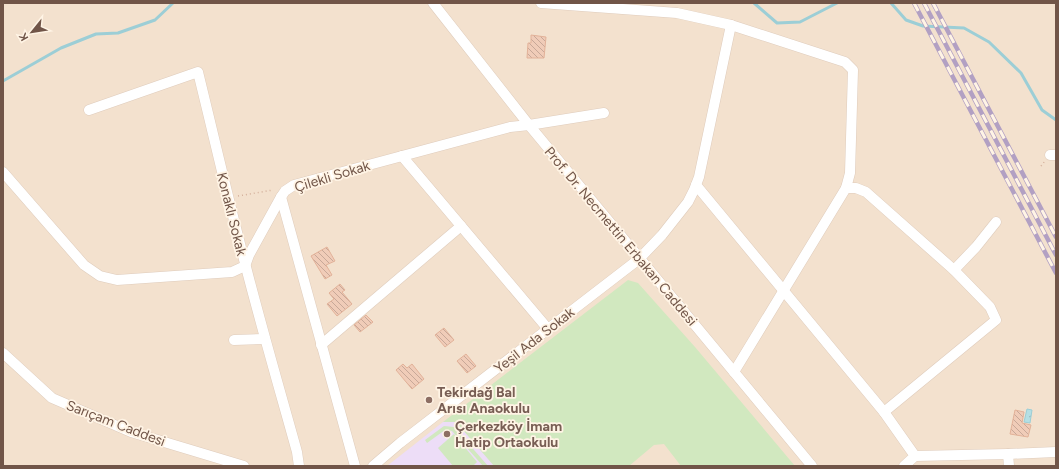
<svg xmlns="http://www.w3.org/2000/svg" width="1059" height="469" viewBox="0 0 1059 469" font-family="Figtree,sans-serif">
	<defs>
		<pattern id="water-ripples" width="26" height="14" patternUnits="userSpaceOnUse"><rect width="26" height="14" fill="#b5dfe4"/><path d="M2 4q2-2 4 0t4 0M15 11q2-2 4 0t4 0" fill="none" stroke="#98b8bb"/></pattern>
		<pattern id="building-back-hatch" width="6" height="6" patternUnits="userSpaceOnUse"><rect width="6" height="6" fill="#f0ccb8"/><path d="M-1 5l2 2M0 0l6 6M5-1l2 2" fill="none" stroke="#c7a898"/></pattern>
	</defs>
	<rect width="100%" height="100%" fill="#fbf0e0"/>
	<!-- residential -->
	<rect fill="#f3e1ce" x="3" y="3" width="1053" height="463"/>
	<!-- education -->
	<polygon fill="#edddf7" points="443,422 456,422 495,466 387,466"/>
	<!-- green -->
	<g fill="#d1e8bf">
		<polygon points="628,280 638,283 695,347 795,466 681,466 664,444 654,445 629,466 494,466 456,422 443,422"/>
		<polygon points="444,426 454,427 488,466 483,466 452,431 445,430 427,443 425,440"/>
		<polygon points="454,434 477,462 473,466 453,466 438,448"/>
	</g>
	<!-- water -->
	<polygon fill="url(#water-ripples)" stroke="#9cced6" points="1027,409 1032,410 1030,423 1024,422"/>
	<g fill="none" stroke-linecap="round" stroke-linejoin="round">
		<!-- stream -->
		<g stroke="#9cced6" stroke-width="3">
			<polyline points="754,3 777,23 800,22 837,3"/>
			<polyline points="891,3 906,20 923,26 964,28 989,42 1021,73 1042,110 1056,120"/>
			<polyline points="3,81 61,48 96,34 118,33 155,20 173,3"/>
		</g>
	</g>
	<!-- building -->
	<g fill="url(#building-back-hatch)" stroke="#e2b299">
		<polygon points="531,35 546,37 544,58 527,58 528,43 531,43"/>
		<polygon points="327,247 335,261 326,265 332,275 325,279 311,256"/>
		<polygon points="340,284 345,290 342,292 352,304 337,316 327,304 334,299 329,293"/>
		<polygon points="366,315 373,322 360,332 354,325"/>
		<polygon points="444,328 454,340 445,347 435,335"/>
		<polygon points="466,354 476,366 467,373 457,361"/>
		<polygon points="403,364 407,368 412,364 424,379 412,389 396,370"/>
		<polygon points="1015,410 1024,412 1022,423 1031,425 1028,437 1010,434"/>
	</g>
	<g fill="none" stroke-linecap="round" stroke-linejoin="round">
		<defs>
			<g id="minor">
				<polyline points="433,3 529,125 812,466"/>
				<polyline points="541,3 677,13 731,25 845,62 853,70 850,173 846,188"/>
				<path d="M89,110L198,72C214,137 229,203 246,267C262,329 280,391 297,452L299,466"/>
				<polyline points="1050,155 1056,155"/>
				<polyline points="402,156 548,329"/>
				<polyline points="3,172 84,265 100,276 117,280 232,272 245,266"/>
				<polyline points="696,185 884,412 915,456 904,466"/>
				<polyline points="281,197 355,466"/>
				<polyline points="245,266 249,255 281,197 285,191 294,185 510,127 529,125 604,113"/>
				<polyline points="954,270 976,247 996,222"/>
				<polyline points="234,340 265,339"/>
				<polyline points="321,345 461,226"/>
				<polyline points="3,353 52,398 131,432 244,466"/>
				<polyline points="734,372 846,188 856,188 866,192 954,270 990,307 996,320 884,412"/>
				<polyline points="1008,454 1009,466"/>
				<polyline points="915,456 1008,454 1056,452"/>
				<polyline points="373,466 400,443 639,259 662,235 688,202 694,190 699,177 731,25"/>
			</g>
		</defs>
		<!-- minor casing -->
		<use href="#minor" stroke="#dfccbc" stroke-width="11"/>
		<!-- path -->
		<g stroke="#d4b09c" stroke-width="1.5" stroke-dasharray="1 3" stroke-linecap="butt">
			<polyline points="1041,166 1045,161"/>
			<polyline points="238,196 273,190"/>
		</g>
		<!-- minor -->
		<use href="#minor" stroke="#fff" stroke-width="10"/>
		<defs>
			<g id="rail">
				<polyline points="914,3 1056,273"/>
				<polyline points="924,3 1056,255"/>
				<polyline points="933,3 1056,237"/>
			</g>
		</defs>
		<!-- rail casing -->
		<use href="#rail" stroke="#b2a0c3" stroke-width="4.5"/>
		<!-- rail -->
		<use href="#rail" stroke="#fff4e5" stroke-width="3" stroke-dasharray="9" stroke-linecap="butt"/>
	</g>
	<!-- markers -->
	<g fill="#8d6e63" stroke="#fff4e5" stroke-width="1.5">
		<circle cx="429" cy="400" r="4"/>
		<circle cx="447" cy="434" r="4"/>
	</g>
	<g text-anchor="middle" stroke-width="3.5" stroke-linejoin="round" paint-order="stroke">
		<!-- street labels -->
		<g font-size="14" fill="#715548" stroke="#fff4e5">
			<text transform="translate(332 176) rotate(-17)" y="5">Çilekli Sokak</text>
			<text transform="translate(232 214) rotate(76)" y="5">Konaklı Sokak</text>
			<text transform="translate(621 236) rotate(50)" y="5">Prof. Dr. Necmettin Erbakan Caddesi</text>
			<text transform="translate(534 340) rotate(-38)" y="5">Yeşil Ada Sokak</text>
			<text transform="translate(116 423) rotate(21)" y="5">Sarıçam Caddesi</text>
		</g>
		<!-- education labels -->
		<g font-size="14" font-weight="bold" fill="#785e54" stroke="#fff4e5" text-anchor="start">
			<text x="437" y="397">Tekirdağ Bal<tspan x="437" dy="16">Arısı Anaokulu</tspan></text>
			<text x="455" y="431">Çerkezköy İmam<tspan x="455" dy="16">Hatip Ortaokulu</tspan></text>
		</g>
	</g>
	<!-- border -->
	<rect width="1059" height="469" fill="none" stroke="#715548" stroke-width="8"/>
	<!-- north arrow -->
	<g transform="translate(32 32) rotate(240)" stroke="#fff4e5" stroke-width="3" paint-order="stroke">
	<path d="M0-3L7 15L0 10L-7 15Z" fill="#715548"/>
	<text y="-6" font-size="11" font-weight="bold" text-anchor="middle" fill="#715548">K</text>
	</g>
</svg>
